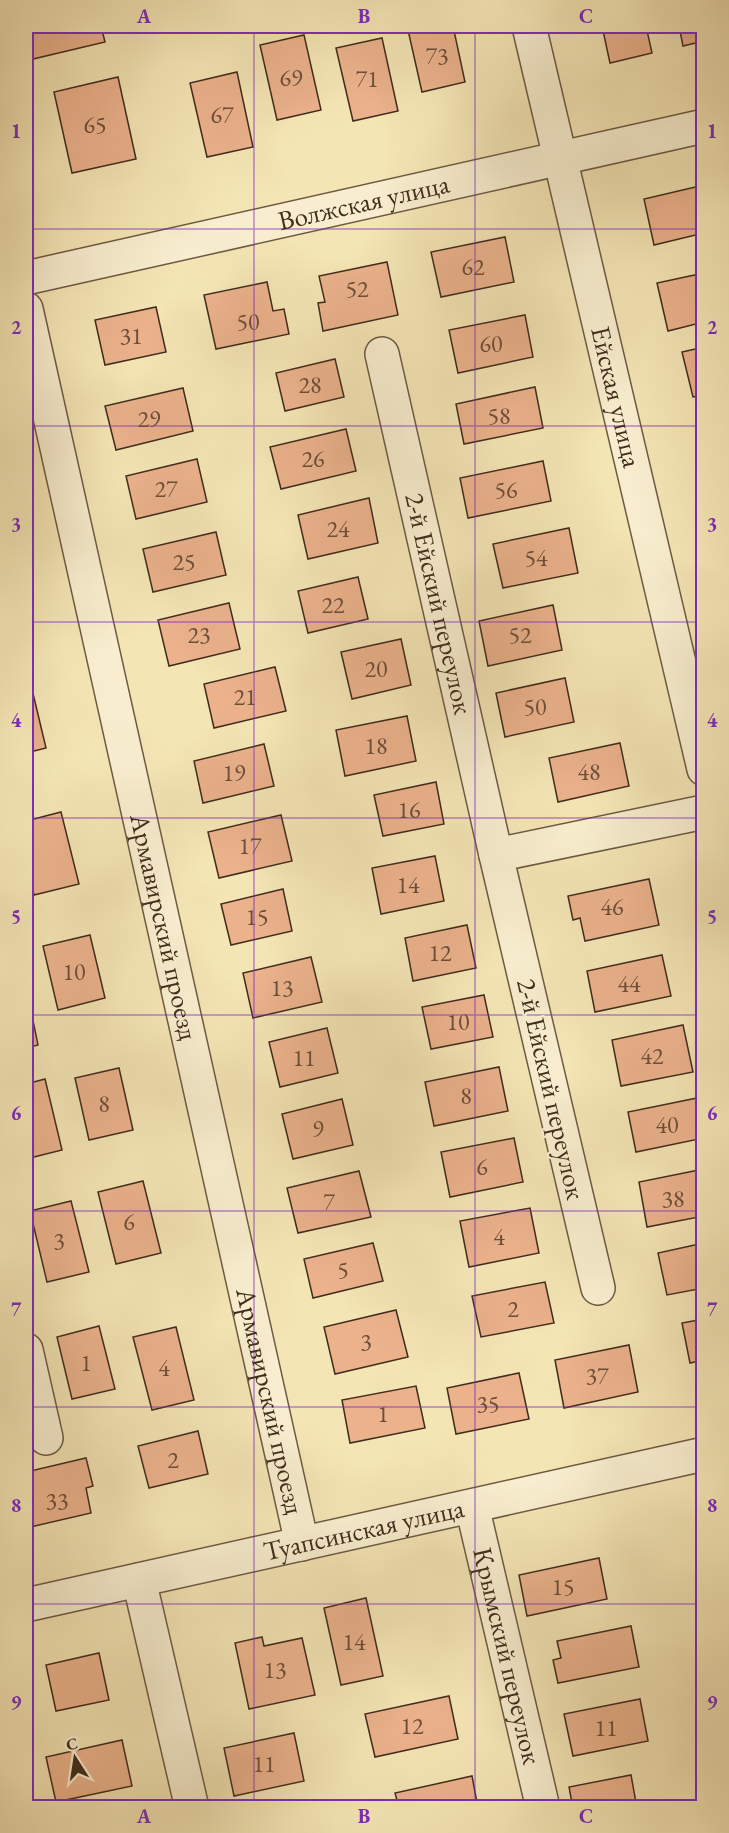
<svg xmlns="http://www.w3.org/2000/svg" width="729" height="1833" viewBox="0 0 729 1833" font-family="'EB Garamond',serif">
	<rect width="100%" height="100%" fill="#f4e5b5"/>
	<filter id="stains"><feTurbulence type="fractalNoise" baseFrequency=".00333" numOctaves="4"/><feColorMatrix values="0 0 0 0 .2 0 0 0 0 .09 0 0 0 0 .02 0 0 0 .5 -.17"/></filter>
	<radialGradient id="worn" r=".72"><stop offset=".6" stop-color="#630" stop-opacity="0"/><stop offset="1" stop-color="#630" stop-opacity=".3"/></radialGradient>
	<!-- building -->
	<g fill="#ebb28c" stroke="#412c1d" stroke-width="1.5">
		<polygon points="26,26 101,26 105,42 33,59"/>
		<polygon points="429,26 453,26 465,82 422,92 408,30"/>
		<polygon points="602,26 646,26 652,53 610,63"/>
		<polygon points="679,26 704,26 704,41 683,46"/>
		<polygon points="304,35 321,110 277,120 260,45"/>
		<polygon points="382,38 398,111 353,121 336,48"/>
		<polygon points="237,72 253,147 207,157 190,83"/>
		<polygon points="118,77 136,159 72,173 54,92"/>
		<polygon points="704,185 704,233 654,245 644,199"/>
		<polygon points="505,237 514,282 441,297 431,252"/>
		<polygon points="387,262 398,315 323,331 318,303 325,302 319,276"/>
		<polygon points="704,273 704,322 668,331 657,283"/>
		<polygon points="267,282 273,311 284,309 289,334 216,349 204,295"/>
		<polygon points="156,307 166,352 105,365 95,320"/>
		<polygon points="525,315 533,357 458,373 449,330"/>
		<polygon points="704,347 704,395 693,397 682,352"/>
		<polygon points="335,359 344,397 285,411 276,373"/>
		<polygon points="535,387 543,428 464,444 456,404"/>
		<polygon points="183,388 193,431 116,450 105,406"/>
		<polygon points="346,429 356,471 281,489 270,447"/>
		<polygon points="197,459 207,502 136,519 126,476"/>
		<polygon points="543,461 551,501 468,518 460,478"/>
		<polygon points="369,498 378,543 308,559 298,515"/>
		<polygon points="569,528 578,573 503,588 493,544"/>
		<polygon points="216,532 226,575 153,592 143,549"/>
		<polygon points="358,577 368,619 308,633 298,591"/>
		<polygon points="229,603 240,649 169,666 158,620"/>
		<polygon points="553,605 562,650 488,666 479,621"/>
		<polygon points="401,639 411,685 352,699 341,652"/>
		<polygon points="275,667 286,711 214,728 204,684"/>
		<polygon points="565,678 574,722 505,737 496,693"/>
		<polygon points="31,685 46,748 26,753 26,687"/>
		<polygon points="407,716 416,761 345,776 336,730"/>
		<polygon points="620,743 629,786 558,802 549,758"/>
		<polygon points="264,744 274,786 203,803 194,761"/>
		<polygon points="436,782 444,824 383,836 374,795"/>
		<polygon points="61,812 79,884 34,895 26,861 26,821"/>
		<polygon points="281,815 292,861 219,878 208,832"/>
		<polygon points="435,856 444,901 381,914 372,868"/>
		<polygon points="649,879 659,925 585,941 580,918 573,920 568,896"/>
		<polygon points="283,889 292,931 231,945 221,904"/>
		<polygon points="467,925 476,968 413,981 405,938"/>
		<polygon points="90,935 105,998 58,1010 43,946"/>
		<polygon points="662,955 671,996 595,1012 587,971"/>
		<polygon points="311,957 322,1002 253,1018 243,973"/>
		<polygon points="26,986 38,1045 26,1048"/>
		<polygon points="484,995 493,1037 431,1049 422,1007"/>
		<polygon points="683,1025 693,1072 621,1086 612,1040"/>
		<polygon points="327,1028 338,1073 280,1087 269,1042"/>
		<polygon points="499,1067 508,1111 434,1126 425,1082"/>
		<polygon points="119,1068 133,1130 89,1140 75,1078"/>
		<polygon points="45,1079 62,1150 26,1159 26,1084"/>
		<polygon points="702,1097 704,1138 636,1152 628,1112"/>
		<polygon points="342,1099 353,1145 293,1159 282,1114"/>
		<polygon points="514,1138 523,1182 450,1197 441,1152"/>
		<polygon points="704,1169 704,1216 647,1227 639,1182"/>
		<polygon points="359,1171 371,1217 298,1233 287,1188"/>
		<polygon points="143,1181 161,1253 116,1264 98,1192"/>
		<polygon points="71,1201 89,1272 47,1282 30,1211"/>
		<polygon points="530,1208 539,1253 469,1267 460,1221"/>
		<polygon points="373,1243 383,1281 313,1298 304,1259"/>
		<polygon points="704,1243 704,1288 667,1295 658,1253"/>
		<polygon points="545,1282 554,1323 481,1337 472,1296"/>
		<polygon points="396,1310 408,1357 335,1374 324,1327"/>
		<polygon points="704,1319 704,1360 690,1363 682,1323"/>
		<polygon points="99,1326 115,1389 72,1399 57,1337"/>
		<polygon points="176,1327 194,1400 152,1410 133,1337"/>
		<polygon points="629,1345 638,1392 564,1408 555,1360"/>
		<polygon points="519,1373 529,1419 456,1434 447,1388"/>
		<polygon points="416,1386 425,1428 350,1443 342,1400"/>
		<polygon points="198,1431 208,1474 149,1488 138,1446"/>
		<polygon points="86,1458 93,1486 86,1488 91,1513 26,1528 26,1472"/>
		<polygon points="599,1558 607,1599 527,1616 519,1575"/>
		<polygon points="366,1598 383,1676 341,1685 324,1608"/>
		<polygon points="631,1626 639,1667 558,1683 553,1660 561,1658 557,1641"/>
		<polygon points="262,1637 264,1646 302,1638 315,1695 249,1709 235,1643"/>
		<polygon points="99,1653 109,1700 56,1711 46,1665"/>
		<polygon points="449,1696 458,1739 375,1757 365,1714"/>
		<polygon points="640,1699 648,1741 573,1756 564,1714"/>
		<polygon points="294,1733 304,1781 234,1796 224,1748"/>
		<polygon points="122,1740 132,1786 56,1802 46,1757"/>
		<polygon points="631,1775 637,1808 573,1808 569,1787"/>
		<polygon points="472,1776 478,1808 399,1808 395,1793"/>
	</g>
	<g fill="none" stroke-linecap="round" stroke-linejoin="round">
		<defs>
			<g id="minor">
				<path id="s1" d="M529,26L704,769"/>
				<path id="s2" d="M26,278L704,126"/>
				<path id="s3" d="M26,309L302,1544"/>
				<path id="s4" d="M382,354L496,855"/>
				<polyline points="598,1288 496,855 704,812"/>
				<polyline points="26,1350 46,1438"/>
				<path id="s5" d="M472,1506L543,1808"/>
				<polyline points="139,1580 192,1808"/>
				<path id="s6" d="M26,1605L704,1454"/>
			</g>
		</defs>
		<!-- minor casing -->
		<use href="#minor" stroke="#6e5a43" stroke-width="36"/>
		<!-- minor -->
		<use href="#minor" stroke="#f8eecf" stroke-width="33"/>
	</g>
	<!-- grid -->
	<path fill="none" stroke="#7b2cbf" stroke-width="1.5" stroke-opacity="0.55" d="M254,26V1808M475,26V1808M26,229H704M26,426H704M26,622H704M26,818H704M26,1015H704M26,1211H704M26,1407H704M26,1604H704"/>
	<g text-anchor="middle" stroke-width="4.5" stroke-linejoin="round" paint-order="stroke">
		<!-- number labels -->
		<g font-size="24" fill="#6c4e39">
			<text x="437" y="64">73</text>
			<text x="291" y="86">69</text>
			<text x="367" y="87">71</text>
			<text x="222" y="123">67</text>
			<text x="95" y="133">65</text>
			<text x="473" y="275">62</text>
			<text x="357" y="297">52</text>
			<text x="248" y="330">50</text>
			<text x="131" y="344">31</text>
			<text x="491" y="352">60</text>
			<text x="310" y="393">28</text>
			<text x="499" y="424">58</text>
			<text x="149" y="427">29</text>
			<text x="313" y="467">26</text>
			<text x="166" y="497">27</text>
			<text x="506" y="498">56</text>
			<text x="338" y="537">24</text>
			<text x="536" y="566">54</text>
			<text x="184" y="570">25</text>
			<text x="333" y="613">22</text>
			<text x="199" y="643">23</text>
			<text x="520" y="643">52</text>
			<text x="376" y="677">20</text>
			<text x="245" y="705">21</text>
			<text x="535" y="715">50</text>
			<text x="376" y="754">18</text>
			<text x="589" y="780">48</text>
			<text x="234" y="781">19</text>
			<text x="409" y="818">16</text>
			<text x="250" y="854">17</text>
			<text x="408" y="893">14</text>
			<text x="612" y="915">46</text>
			<text x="257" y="925">15</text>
			<text x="440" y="961">12</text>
			<text x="74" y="980">10</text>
			<text x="629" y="992">44</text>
			<text x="282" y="996">13</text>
			<text x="458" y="1030">10</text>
			<text x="652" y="1064">42</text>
			<text x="304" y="1066">11</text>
			<text x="466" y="1104">8</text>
			<text x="104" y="1112">8</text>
			<text x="667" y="1133">40</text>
			<text x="318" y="1137">9</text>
			<text x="482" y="1175">6</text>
			<text x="673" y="1207">38</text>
			<text x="329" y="1210">7</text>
			<text x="129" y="1230">6</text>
			<text x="499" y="1245">4</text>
			<text x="59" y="1249">3</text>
			<text x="343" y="1278">5</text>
			<text x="513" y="1317">2</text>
			<text x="366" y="1350">3</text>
			<text x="86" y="1371">1</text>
			<text x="164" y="1376">4</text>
			<text x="597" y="1384">37</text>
			<text x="488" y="1412">35</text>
			<text x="383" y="1422">1</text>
			<text x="173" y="1468">2</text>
			<text x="57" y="1509">33</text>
			<text x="563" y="1595">15</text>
			<text x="354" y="1650">14</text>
			<text x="275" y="1678">13</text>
			<text x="412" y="1734">12</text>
			<text x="606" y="1736">11</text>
			<text x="264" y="1772">11</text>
		</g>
		<!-- street labels -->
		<g font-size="27" fill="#412c1d" stroke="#f8eecf">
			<text dy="9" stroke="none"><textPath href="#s2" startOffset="346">Волжская улица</textPath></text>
			<text dy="9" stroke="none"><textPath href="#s1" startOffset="381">Ейская улица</textPath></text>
			<text dy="9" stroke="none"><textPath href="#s4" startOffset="256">2-й Ейский переулок</textPath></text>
			<text dy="9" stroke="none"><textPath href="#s3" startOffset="633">Армавирский проезд</textPath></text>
			<text transform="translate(551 1089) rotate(77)" y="9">2-й Ейский переулок</text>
			<text dy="9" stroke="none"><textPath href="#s3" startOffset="1119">Армавирский проезд</textPath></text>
			<text dy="9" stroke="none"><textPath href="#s6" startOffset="346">Туапсинская улица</textPath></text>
			<text dy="9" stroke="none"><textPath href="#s5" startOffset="154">Крымский переулок</textPath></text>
		</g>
	</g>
	<!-- margin -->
	<rect width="729" height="1833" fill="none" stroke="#f4e5b5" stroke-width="66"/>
	<!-- north arrow -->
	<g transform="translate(75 1758) rotate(348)" stroke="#f8eecf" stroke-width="4.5" paint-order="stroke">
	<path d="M0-4.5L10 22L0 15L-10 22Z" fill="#412c1d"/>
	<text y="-9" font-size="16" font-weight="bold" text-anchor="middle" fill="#412c1d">С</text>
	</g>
	<rect x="33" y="33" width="663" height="1767" fill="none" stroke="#7b2cbf" stroke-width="2"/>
	<g font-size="20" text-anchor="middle" font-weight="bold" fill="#7b2cbf">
		<text x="144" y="23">A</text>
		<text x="364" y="23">B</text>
		<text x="586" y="23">C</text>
		<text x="16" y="138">1</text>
		<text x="712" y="138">1</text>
		<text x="16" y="334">2</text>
		<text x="712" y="334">2</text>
		<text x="16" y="531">3</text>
		<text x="712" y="531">3</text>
		<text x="16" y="727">4</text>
		<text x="712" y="727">4</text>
		<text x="16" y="923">5</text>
		<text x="712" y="923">5</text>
		<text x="16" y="1120">6</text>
		<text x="712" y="1120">6</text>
		<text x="16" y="1316">7</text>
		<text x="712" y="1316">7</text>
		<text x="16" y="1512">8</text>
		<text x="712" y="1512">8</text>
		<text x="16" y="1709">9</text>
		<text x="712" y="1709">9</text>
		<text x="144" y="1823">A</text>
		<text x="364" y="1823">B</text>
		<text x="586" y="1823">C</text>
	</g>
	<rect width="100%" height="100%" filter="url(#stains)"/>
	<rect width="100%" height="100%" fill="url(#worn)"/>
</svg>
